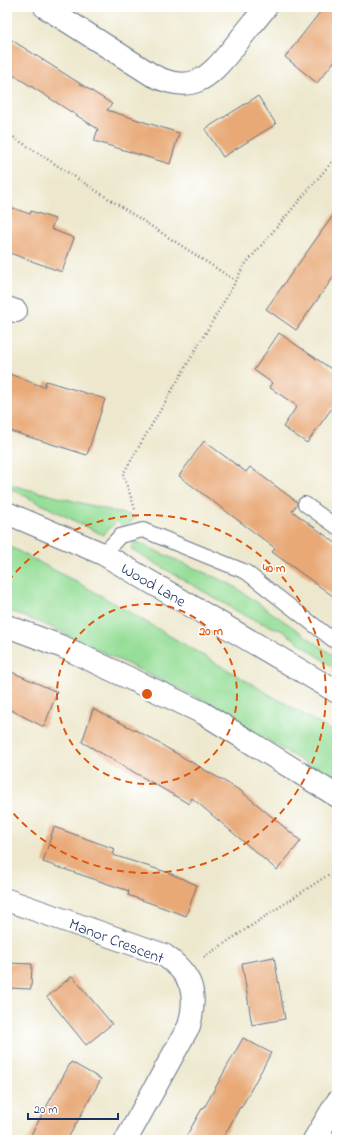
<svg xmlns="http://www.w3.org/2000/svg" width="344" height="1147" viewBox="0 0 344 1147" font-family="'Indie Flower',sans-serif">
	<rect width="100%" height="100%" fill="#fff"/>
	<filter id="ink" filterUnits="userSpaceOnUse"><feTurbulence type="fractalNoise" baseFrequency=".025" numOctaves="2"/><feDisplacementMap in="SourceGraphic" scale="8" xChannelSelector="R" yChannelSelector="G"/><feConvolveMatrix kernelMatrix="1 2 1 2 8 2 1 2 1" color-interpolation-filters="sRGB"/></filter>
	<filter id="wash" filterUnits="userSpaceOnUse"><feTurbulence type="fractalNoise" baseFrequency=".012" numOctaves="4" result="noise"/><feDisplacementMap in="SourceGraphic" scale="16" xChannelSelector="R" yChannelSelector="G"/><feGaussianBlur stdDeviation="0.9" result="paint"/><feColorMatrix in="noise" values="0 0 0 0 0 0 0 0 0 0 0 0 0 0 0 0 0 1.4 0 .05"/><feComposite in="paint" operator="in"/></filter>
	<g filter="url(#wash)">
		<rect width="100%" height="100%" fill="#ede8cd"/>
		<!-- green -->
		<g fill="#96de98" stroke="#58867b">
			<polygon points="7,484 136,517 124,528 117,521 103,535 7,487"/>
			<polygon points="134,541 232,585 337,658 337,670 283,631 249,618 131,549"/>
			<polygon points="7,545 93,591 337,734 337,783 208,703 51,627 7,610"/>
		</g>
		<g id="blocks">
			<!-- building -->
			<g fill="#e8a977">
				<polygon points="324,7 337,7 337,58 317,83 285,57"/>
				<polygon points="7,37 112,104 107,110 179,133 170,164 94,141 98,129 7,71"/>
				<polygon points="258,96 276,124 223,157 205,129"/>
				<polygon points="7,206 30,214 31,211 55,219 51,229 74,238 62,272 7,252"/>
				<polygon points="337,210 337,272 296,330 266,309"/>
				<polygon points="279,333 337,373 337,401 307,443 283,427 297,406 269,387 272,383 254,370"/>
				<polygon points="7,373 44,387 46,381 105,399 87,455 7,430"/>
				<polygon points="204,441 246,472 250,467 297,502 297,505 292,511 337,544 337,599 272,552 275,548 179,476"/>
				<polygon points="7,670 57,692 44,727 7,708"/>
				<polygon points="93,709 143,734 241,791 301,841 277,870 192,798 189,804 82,742"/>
				<polygon points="54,827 115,849 113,855 169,873 197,885 186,916 128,895 129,891 43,862"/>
				<polygon points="274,957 285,1019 252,1025 242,963"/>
				<polygon points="7,963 32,964 31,989 7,988"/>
				<polygon points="72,976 112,1024 86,1045 47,997"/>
				<polygon points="243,1038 271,1053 241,1108 240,1107 222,1140 184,1140 203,1107 204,1108"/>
				<polygon points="71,1062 101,1079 67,1140 28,1140"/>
			</g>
		</g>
	</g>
	<g filter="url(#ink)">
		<use href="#blocks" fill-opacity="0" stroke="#647085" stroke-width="1"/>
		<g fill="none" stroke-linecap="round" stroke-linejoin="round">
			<defs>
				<g id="service">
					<polyline points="305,504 337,527"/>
					<polyline points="103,554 120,536 143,530 246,572 337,643"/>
					<polyline points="319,1131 331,1140"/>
				</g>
				<g id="minor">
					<path d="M45,7L152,75C192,95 208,79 233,48C244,34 255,21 266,7"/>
					<polyline points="7,308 16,311"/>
					<polyline points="7,626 63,647 203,713 337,796"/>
					<path d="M7,900L164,955C192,975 198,992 189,1026L126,1140"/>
					<polyline points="314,1140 337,1102"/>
				</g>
				<polyline id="tertiary" points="7,513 103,554 337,692"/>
			</defs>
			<!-- service casing -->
			<use href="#service" stroke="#647085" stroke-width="16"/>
			<!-- minor casing -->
			<use href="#minor" stroke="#647085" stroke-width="24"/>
			<!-- tertiary casing -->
			<use href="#tertiary" stroke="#647085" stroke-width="24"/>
			<!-- path -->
			<g stroke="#647085" stroke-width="2.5" stroke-dasharray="1 3" stroke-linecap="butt">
				<polyline points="7,133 236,281"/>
				<polyline points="135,509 123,474 236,281 243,267 337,156"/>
				<polyline points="204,957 337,869"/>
			</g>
			<!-- service -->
			<use href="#service" stroke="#fff" stroke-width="14"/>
			<!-- minor -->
			<use href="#minor" stroke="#fff" stroke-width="22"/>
			<!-- tertiary -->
			<use href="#tertiary" stroke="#fff" stroke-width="22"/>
		</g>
	</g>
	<!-- distance rings -->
	<g fill="none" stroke="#de5710" stroke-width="2" stroke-dasharray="7 5">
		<circle cx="147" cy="694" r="90"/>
		<path d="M8 581A179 179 0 1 1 8 807"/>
	</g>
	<g text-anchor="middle" stroke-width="3" stroke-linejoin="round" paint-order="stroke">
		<!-- street labels -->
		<g font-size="16" fill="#1b2f5e" stroke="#fff">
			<text transform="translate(154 584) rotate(30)" y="6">Wood Lane</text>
			<text transform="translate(117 940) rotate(21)" y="6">Manor Crescent</text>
		</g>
	</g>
	<circle cx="147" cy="694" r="6" fill="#de5710" stroke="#fff" stroke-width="2"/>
	<g font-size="12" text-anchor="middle" font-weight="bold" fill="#de5710" stroke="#fff" stroke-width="3" stroke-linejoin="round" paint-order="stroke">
		<text x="274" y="572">40 m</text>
		<text x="211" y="635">20 m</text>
	</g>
	<!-- margin -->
	<rect width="344" height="1147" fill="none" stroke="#fff" stroke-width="24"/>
	<!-- scale -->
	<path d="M28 1113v6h90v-6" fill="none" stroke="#1b2f5e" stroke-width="2"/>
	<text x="34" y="1113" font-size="12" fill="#1b2f5e" stroke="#ffffff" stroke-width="3" paint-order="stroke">20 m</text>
</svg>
